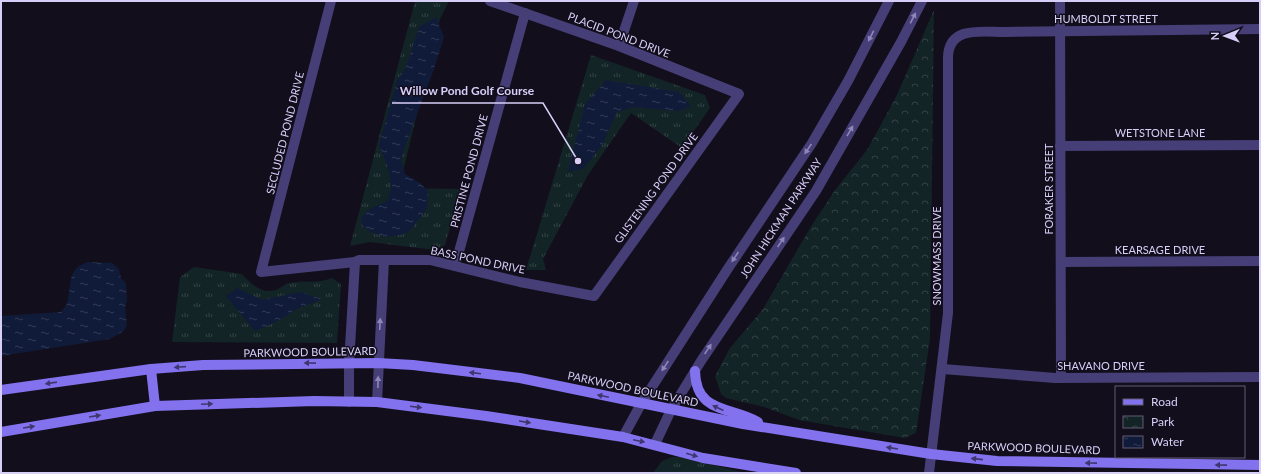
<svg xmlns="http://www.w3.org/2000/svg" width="1261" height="474" viewBox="0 0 1261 474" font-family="Lato,sans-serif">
	<defs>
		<pattern id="grass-tufts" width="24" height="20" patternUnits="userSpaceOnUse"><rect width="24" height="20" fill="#122425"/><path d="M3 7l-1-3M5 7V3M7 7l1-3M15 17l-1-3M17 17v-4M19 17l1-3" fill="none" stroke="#344345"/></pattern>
		<pattern id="park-crowns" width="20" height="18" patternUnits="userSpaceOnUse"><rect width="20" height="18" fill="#122425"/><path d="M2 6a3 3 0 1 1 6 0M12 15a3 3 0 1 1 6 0" fill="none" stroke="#344345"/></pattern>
		<pattern id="water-ripples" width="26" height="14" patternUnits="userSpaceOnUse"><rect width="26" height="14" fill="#101b39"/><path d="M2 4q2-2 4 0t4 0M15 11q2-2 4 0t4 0" fill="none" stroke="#323b56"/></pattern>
	</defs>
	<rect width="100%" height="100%" fill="#120e1c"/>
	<!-- grass -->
	<g fill="url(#grass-tufts)">
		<polygon points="415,1 449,1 440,19 399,188 461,189 445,245 435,250 370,242 350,246"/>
		<polygon points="591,55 705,95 710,108 682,148 631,113 588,175 543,259 546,270 526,270"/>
		<path d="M194,267L242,274C251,284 263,296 278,289C282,287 285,284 289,283C304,280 318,284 332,278L341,284L337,343L172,342L180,277Z"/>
		<polygon points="672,457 680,457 746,473 653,473 662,461"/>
	</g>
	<!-- park -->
	<polygon fill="url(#park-crowns)" points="934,10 930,339 916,433 905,438 799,420 764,407 726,398 721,394 715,376 730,348 763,309 810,228 835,190 867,150 896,97"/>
	<!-- water -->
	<g fill="url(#water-ripples)">
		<path d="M436,17L444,37L434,69L405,146L401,160L405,174L420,183L427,190C429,203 428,211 418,220C415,224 412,229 408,232C402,235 391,237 384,236C376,235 356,227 362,217C368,207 380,206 388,200C389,195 391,190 391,184C391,176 383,153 379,146L397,80L405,70L419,27Z"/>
		<polygon points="606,80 679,92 691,106 678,111 633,107 617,112 602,145 584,168 568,172 585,104"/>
		<path d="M88,262L112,263L119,269L121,278L126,283L127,300L125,307L127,325L124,331L110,339L1,356V316L61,312C77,297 60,270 88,262Z"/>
		<polygon points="237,288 262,300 300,292 322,299 297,309 278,321 255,331 226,296"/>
	</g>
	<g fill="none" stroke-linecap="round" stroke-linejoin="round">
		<!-- minor -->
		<g stroke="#463e76" stroke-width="10">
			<polyline points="331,1 261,272 355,262 359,260 430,260 520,282 594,296 739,94 619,46 490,1"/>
			<polyline points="1060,1 1061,378"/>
			<polyline points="619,46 634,1"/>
			<polyline points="1060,146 1260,145"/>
			<polyline points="1061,262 1260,261"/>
			<polyline points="455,266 525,13"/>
			<polyline points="943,369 1055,378 1260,377"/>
			<polyline points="349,402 349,364 355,262"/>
			<polyline points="377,402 384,260"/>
			<path d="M929,473L948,313V57C949,26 981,32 1004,32L1260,29"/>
		</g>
		<!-- tertiary -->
		<g stroke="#463e76" stroke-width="10">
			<polyline points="623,437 641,404 727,270 812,143 848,81 889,1"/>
			<polyline points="655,444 671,410 701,361 816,191 901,42 922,1"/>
		</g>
		<!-- secondary -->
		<g stroke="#8272ed" stroke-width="10">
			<polyline points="151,369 155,406"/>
			<path d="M695,371C696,414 730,406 758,422"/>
			<polyline points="1,390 151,369 203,365 378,363 413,365 520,378 743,424 931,454 997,461 1260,465"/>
			<polyline points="1,432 155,406 314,401 377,402 486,416 623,437 703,458 796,473"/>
		</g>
	</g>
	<!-- one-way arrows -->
	<defs><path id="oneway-solid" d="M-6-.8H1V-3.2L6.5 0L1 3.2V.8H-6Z"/></defs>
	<g fill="#8f86b8">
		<use href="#oneway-solid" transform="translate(913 18) rotate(-63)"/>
		<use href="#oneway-solid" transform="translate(871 36) rotate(117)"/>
		<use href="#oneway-solid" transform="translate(850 131) rotate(-60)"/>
		<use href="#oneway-solid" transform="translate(808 149) rotate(124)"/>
		<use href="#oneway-solid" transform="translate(781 242) rotate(-56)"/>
		<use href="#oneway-solid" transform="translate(735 257) rotate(124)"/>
		<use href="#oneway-solid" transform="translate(380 324) rotate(-87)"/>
		<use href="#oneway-solid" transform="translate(708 349) rotate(-56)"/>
		<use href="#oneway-solid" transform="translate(665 366) rotate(123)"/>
		<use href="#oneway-solid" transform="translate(378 382) rotate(-89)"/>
	</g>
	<g fill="#3f3670">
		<use href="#oneway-solid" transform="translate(310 363) rotate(-179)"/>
		<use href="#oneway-solid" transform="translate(180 367) rotate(176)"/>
		<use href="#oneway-solid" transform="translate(475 373) rotate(-173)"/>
		<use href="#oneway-solid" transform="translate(51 383) rotate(172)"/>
		<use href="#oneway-solid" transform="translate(603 396) rotate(-168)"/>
		<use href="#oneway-solid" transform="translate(207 404) rotate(-3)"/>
		<use href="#oneway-solid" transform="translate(416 407) rotate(7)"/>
		<use href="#oneway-solid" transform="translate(718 408) rotate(-155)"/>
		<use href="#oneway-solid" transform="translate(95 416) rotate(-9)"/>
		<use href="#oneway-solid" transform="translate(525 422) rotate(9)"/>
		<use href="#oneway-solid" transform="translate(29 427) rotate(-9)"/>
		<use href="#oneway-solid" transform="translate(639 441) rotate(12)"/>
		<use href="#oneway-solid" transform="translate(892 448) rotate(-171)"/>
		<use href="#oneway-solid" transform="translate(692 455) rotate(16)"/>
		<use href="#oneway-solid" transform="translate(977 459) rotate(-174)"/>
		<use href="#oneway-solid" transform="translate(1091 463) rotate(-179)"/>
		<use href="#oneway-solid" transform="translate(1221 465) rotate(-179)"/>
	</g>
	<g text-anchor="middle" stroke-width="3" stroke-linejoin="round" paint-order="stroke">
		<!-- street labels -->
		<g font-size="11" fill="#d8cff9" stroke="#120e1c">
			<text x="1106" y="23">HUMBOLDT STREET</text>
			<text transform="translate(619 35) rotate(21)" y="4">PLACID POND DRIVE</text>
			<text transform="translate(285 133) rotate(-76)" y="4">SECLUDED POND DRIVE</text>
			<text x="1160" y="137">WETSTONE LANE</text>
			<text transform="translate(469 171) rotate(-75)" y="4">PRISTINE POND DRIVE</text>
			<text transform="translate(656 188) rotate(-54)" y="4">GLISTENING POND DRIVE</text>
			<text transform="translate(1049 189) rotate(-90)" y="4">FORAKER STREET</text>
			<text transform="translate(781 218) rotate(-57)" y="4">JOHN HICKMAN PARKWAY</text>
			<text x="1160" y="254">KEARSAGE DRIVE</text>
			<text transform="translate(937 256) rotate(-90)" y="4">SNOWMASS DRIVE</text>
			<text transform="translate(478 260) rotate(12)" y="4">BASS POND DRIVE</text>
			<text transform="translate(310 352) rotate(-1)" y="4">PARKWOOD BOULEVARD</text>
			<text x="1101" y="370">SHAVANO DRIVE</text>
			<text transform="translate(633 389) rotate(12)" y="4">PARKWOOD BOULEVARD</text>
			<text transform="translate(1034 448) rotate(2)" y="4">PARKWOOD BOULEVARD</text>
		</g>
	</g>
	<!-- callouts -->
	<path fill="none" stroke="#d8cff9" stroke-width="1.5" d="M578 161L543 103H392"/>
	<circle fill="#d8cff9" stroke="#120e1c" stroke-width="1.5" cx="578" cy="161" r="4"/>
	<g font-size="12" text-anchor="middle" font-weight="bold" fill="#d8cff9" stroke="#120e1c" stroke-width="3" stroke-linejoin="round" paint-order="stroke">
		<text x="467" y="95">Willow Pond Golf Course</text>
	</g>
	<!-- border -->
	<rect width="1261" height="474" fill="none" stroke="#d8cff9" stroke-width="4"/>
	<!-- legend -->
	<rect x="1115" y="386" width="130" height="72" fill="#120e1c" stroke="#615b74"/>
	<rect x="1123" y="399" width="20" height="6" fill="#8272ed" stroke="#615b74"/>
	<text x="1151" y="406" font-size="12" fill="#d8cff9">Road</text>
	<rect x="1123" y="416" width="20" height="12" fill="url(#park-crowns)" stroke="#615b74"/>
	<text x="1151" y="426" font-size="12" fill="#d8cff9">Park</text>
	<rect x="1123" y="436" width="20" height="12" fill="url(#water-ripples)" stroke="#615b74"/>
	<text x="1151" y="446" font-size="12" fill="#d8cff9">Water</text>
	<!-- north arrow -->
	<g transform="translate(1225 36) rotate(269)" stroke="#120e1c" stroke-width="3" paint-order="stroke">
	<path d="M0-3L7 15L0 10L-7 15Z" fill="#d8cff9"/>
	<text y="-6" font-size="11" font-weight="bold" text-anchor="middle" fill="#d8cff9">N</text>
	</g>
</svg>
